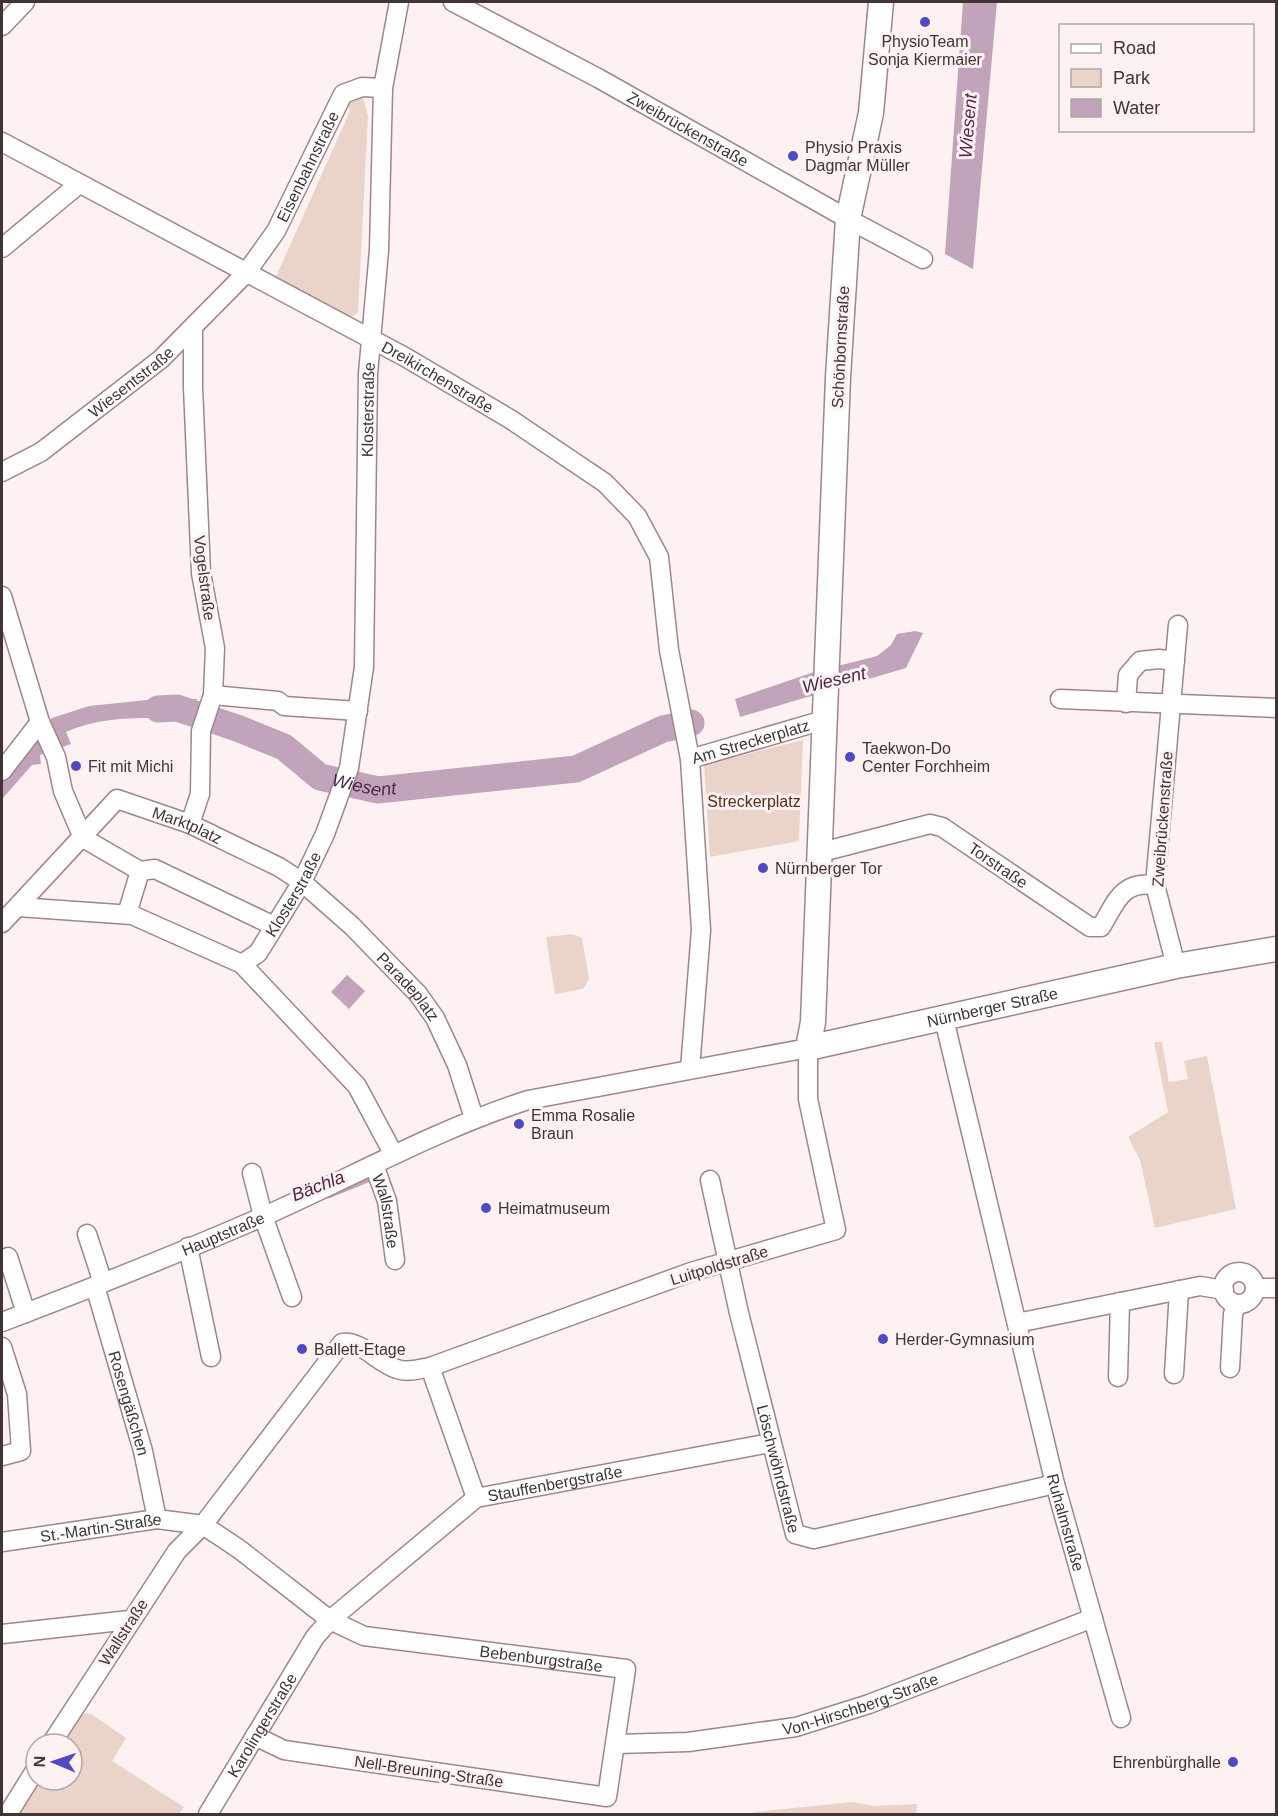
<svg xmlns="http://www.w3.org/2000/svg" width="1278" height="1816" viewBox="0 0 1278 1816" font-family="Helvetica,sans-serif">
	<rect width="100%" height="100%" fill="#fdf1f2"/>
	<!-- green -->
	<g fill="#ead4c9">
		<polygon points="362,94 368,116 358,313 351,317 275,279 350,111 347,100"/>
		<polygon points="803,740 799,841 710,857 704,765"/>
		<polygon points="572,934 582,938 589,979 583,989 555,994 546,937"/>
		<polygon points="1154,1042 1162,1042 1169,1082 1188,1079 1184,1061 1207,1056 1236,1209 1155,1228 1140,1160 1128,1137 1168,1112"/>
		<polygon points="80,1713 91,1714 126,1738 112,1761 184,1807 179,1814 13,1814 36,1780 72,1780 72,1744 60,1744"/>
		<polygon points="851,1802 874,1806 917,1804 916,1814 755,1814 755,1812"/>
	</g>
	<!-- water -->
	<g fill="#c2a4ba">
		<polygon points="963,2 997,2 973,269 945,254"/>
		<polygon points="915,631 923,633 906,668 740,717 735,699 814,672 877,656 891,645 897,634"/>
		<path d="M157,699H197L191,724L177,722L175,718C138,718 101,716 66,732L71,744L40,755L41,764L32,765L2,799V776L33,735L52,718L89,706Z"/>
		<polygon points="347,975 365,991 349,1009 331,992"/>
	</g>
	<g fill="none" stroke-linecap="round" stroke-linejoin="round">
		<!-- stream -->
		<polyline stroke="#c2a4ba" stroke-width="4.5" points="329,1196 371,1179"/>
		<!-- river -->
		<path stroke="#c2a4ba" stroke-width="27" id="s1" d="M158,709L177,708L237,728L284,747L320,777L378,790L576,769L663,729L691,723"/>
		<defs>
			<g id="street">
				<path id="s2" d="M453,2L598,78L848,219L923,259"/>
				<polyline points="2,26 25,2"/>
				<path id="s3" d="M2,142L405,357L510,419L605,483L637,516L659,557L669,650L690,759L701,930L690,1069"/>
				<polyline points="2,248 79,184"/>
				<path id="s4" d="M2,472L41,452L161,359L246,273L276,231L343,94L362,87L383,88"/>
				<polyline points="2,596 40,722 56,757 63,791 83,838 140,871 155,869 274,926"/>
				<polyline points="213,695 278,701 284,706 358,711"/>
				<polyline points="1060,699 1276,708"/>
				<polyline points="1126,703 1128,675 1140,661 1159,659 1175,661"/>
				<path id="s5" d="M690,759L824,720"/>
				<polyline points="2,771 40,722"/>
				<polyline points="190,824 200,794 201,731 213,695 215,648 201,573 193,387 193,328"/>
				<path id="s6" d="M818,853L930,824L942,827L1090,927H1101C1117,901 1121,881 1155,885"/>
				<polyline points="18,907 132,915 242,964 357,1086 394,1155"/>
				<polyline points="127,914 140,871"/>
				<path id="s7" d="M2,923L117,799L190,824L279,867L302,882L352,926L418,994L435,1018L457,1065L474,1118"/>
				<path id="s8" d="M242,964L258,953L302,882L325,834L349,768L364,667L368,374L379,250L383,88L399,2"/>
				<polyline points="1176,966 1155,885 1178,625"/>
				<path id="s9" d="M944,1019L1055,1484L1121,1718"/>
				<path id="s10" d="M374,1165L387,1201L395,1260"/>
				<polyline points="252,1173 263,1216 292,1297"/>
				<path id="s11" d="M710,1180L739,1313L795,1534L814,1539L1055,1484"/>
				<polyline points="87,1234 103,1283"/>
				<polyline points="188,1247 211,1357"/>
				<polyline points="8,1257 26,1313"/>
				<circle cx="1239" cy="1288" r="16"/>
				<path id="s12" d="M95,1286L143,1451L157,1519"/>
				<polyline points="1255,1288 1276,1288"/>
				<path id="s13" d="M2,1322C89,1289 177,1254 262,1217C351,1178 435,1130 528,1100L808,1048V1099L836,1230L691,1272L430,1367C419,1369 408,1373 397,1369C378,1363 361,1340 342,1343L203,1525L177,1551L51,1744"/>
				<polyline points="1017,1323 1200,1286 1224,1290"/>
				<polyline points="2,1347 17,1394 21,1451 2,1456"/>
				<polyline points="430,1367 476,1498"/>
				<polyline points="1230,1368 1233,1314 1237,1304"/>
				<polyline points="1174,1374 1179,1290"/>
				<polyline points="1118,1377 1120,1302"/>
				<path id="s14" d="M2,1542L157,1519L203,1525L239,1549L330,1620L364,1636L626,1669L607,1797L284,1750L255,1736"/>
				<polyline points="2,1634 130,1620"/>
				<path id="s15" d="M616,1744L688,1742L796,1727L869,1704L1093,1618"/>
				<polyline points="8,1814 36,1769"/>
				<path id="s16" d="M208,1814L315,1637L330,1620L476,1498L770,1443"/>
			</g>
			<g id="secondary">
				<path id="s17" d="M881,2L871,113L848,219L838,377L813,1022L808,1048L1176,966L1276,949"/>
			</g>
		</defs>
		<!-- street casing -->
		<use href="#street" stroke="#a08588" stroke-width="21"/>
		<!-- secondary casing -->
		<use href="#secondary" stroke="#a08588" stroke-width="27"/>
		<!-- street -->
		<use href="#street" stroke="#fff" stroke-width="18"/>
		<!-- secondary -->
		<use href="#secondary" stroke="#fff" stroke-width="24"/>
	</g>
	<!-- markers -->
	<g fill="#5149c1" stroke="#fdf1f2" stroke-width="2">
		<circle cx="925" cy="22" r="6"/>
		<circle cx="793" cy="156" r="6"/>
		<circle cx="850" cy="757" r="6"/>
		<circle cx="76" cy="766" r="6"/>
		<circle cx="763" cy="868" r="6"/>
		<circle cx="519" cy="1124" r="6"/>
		<circle cx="486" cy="1208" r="6"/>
		<circle cx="883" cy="1339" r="6"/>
		<circle cx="302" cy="1349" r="6"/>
		<circle cx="1233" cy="1762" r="6"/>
	</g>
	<g text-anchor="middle" stroke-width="6" stroke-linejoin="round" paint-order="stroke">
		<!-- poi labels -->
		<g font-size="16" fill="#403435" stroke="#fdf1f2" text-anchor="start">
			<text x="925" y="47" text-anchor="middle">PhysioTeam<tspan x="925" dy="18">Sonja Kiermaier</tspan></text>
			<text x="805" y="153">Physio Praxis<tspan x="805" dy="18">Dagmar Müller</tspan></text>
			<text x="862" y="754">Taekwon-Do<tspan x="862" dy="18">Center Forchheim</tspan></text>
			<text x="88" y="772">Fit mit Michi</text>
			<text x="775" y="874">Nürnberger Tor</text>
			<text x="531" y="1121">Emma Rosalie<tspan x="531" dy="18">Braun</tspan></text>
			<text x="498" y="1214">Heimatmuseum</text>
			<text x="895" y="1345">Herder-Gymnasium</text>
			<text x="314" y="1355">Ballett-Etage</text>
			<text x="1221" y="1768" text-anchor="end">Ehrenbürghalle</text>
		</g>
		<!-- street labels -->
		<g font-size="16" fill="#403435" stroke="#fdf1f2">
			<text dy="6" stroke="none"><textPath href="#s2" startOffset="267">Zweibrückenstraße</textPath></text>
			<text dy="6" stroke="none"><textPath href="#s4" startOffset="440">Eisenbahnstraße</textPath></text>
			<text transform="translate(840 347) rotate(-87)" y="6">Schönbornstraße</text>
			<text dy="6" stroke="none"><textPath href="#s3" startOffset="495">Dreikirchenstraße</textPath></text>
			<text dy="6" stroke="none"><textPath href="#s4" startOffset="158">Wiesentstraße</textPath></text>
			<text dy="6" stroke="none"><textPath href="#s8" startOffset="586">Klosterstraße</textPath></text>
			<text transform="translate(205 578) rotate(83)" y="6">Vogelstraße</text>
			<text dy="6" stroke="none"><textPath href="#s5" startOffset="63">Am Streckerplatz</textPath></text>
			<text transform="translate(1162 819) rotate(-86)" y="6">Zweibrückenstraße</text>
			<text dy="6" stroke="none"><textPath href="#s7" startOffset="244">Marktplatz</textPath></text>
			<text dy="6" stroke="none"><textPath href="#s6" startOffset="196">Torstraße</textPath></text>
			<text dy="6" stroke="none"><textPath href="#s8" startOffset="88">Klosterstraße</textPath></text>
			<text dy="6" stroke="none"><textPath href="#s7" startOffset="522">Paradeplatz</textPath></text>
			<text dy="6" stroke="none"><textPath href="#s17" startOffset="1239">Nürnberger Straße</textPath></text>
			<text dy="6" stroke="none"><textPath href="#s10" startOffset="48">Wallstraße</textPath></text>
			<text dy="6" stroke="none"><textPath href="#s13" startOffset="238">Hauptstraße</textPath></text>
			<text transform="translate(719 1265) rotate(-17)" y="6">Luitpoldstraße</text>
			<text dy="6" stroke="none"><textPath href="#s12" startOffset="122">Rosengäßchen</textPath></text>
			<text dy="6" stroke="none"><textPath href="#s11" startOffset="297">Löschwöhrdstraße</textPath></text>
			<text dy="6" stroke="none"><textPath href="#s16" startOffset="500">Stauffenbergstraße</textPath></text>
			<text dy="6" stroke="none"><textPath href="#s9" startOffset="518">Ruhalmstraße</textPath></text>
			<text dy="6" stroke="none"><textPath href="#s14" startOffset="100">St.-Martin-Straße</textPath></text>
			<text transform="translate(123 1632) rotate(-57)" y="6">Wallstraße</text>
			<text dy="6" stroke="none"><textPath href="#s14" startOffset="578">Bebenburgstraße</textPath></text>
			<text dy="6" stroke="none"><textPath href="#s15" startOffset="249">Von-Hirschberg-Straße</textPath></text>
			<text dy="6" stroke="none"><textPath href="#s16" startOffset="104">Karolingerstraße</textPath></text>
			<text transform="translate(429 1771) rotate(8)" y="6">Nell-Breuning-Straße</text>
		</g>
		<!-- park labels -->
		<g font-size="16" fill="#5a2e14" stroke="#fdf1f2">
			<text x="754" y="807">Streckerplatz</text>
		</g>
		<!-- water labels -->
		<g font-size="18" font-style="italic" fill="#4f2747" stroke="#fdf1f2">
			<text transform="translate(968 126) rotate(-85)" y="6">Wiesent</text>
			<text transform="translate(834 680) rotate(-13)" y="6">Wiesent</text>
			<text dy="6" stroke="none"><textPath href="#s1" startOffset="225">Wiesent</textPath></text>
			<text transform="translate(318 1186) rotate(-21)" y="6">Bächla</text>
		</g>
	</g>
	<!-- border -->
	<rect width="1278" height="1816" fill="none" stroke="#403435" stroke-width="6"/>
	<!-- legend -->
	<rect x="1059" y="24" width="195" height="108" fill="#fdf1f2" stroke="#b1a5a6" stroke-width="1.5"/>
	<rect x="1071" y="44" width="30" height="9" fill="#ffffff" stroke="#b1a5a6" stroke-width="1.5"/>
	<text x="1113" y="54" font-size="18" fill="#403435">Road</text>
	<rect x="1071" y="69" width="30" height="18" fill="#ead4c9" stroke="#b1a5a6" stroke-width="1.5"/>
	<text x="1113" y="84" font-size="18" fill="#403435">Park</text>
	<rect x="1071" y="99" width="30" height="18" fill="#c2a4ba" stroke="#b1a5a6" stroke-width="1.5"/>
	<text x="1113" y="114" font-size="18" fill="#403435">Water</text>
	<!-- north arrow -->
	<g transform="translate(54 1762) rotate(272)"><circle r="28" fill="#fdf1f2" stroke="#b1a5a6" stroke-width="1.5"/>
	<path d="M0-4.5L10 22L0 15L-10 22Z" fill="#5149c1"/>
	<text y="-9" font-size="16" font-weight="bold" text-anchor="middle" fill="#403435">N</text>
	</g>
</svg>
